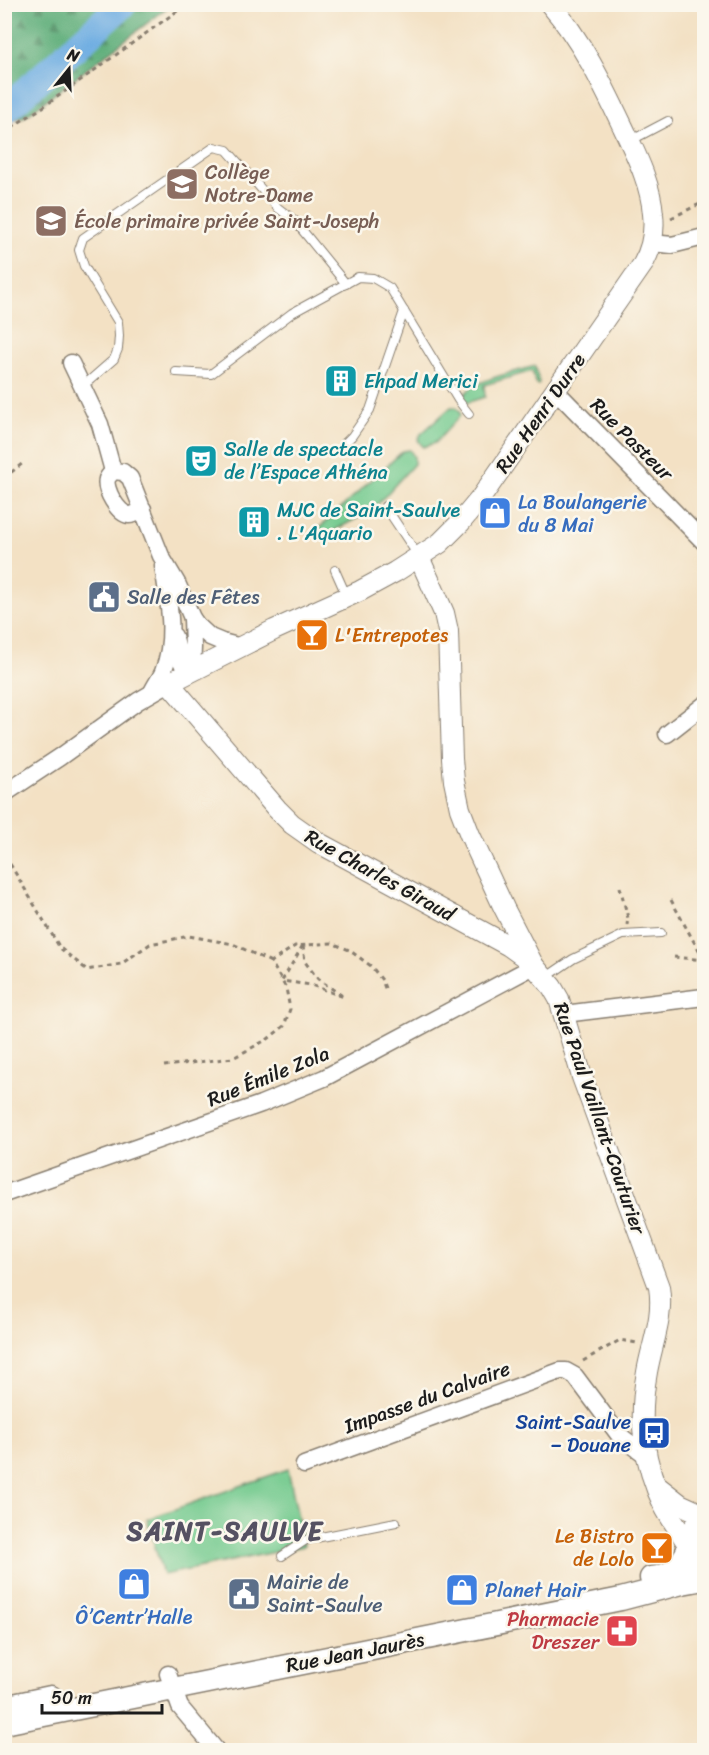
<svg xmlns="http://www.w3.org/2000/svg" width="709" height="1755" viewBox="0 0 709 1755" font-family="Sriracha,sans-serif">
	<defs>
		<pattern id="forest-firs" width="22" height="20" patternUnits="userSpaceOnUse" patternTransform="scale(1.5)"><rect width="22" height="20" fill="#5fae7a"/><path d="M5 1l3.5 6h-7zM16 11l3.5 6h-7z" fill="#4e8d63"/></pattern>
	</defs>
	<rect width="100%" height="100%" fill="#fbf7ec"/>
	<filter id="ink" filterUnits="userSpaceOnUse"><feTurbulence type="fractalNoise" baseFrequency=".0167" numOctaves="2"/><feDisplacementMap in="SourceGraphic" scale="12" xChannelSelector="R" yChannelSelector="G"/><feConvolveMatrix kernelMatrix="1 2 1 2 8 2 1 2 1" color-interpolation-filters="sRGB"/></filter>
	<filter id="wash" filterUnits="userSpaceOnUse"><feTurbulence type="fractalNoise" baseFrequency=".008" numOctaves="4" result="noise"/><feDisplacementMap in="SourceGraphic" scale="24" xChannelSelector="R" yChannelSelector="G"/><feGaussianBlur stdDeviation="1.35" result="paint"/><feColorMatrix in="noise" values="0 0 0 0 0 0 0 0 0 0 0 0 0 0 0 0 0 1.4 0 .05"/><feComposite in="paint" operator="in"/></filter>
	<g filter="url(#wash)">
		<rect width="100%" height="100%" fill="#f3e1c4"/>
		<!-- green -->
		<g fill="#74ca8f" stroke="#487356" stroke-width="1.5">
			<path d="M535,366L539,382L538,385L536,384L532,371L484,385L485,397L466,403L462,400C466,380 517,372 535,366Z"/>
			<polygon points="451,407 455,407 460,411 460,416 435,443 423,447 418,440 421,434"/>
			<polygon points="410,450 414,457 414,464 376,506 367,513 322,537 316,535 317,530 403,451"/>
			<polygon points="288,1469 304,1546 163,1575 147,1519"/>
		</g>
		<!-- forest -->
		<polygon fill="url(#forest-firs)" stroke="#3e654b" stroke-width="1.5" points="4,5 5,4 171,5 24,117 5,122"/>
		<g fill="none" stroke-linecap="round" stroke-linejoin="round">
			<!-- river -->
			<polyline stroke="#6faee2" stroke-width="28" points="4,111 123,4"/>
		</g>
	</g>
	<g filter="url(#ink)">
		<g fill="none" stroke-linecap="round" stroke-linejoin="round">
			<defs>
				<g id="service">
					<polyline points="630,141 668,121"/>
					<polyline points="176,372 211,374 292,313 358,277 373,278 390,288 458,400 469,414"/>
					<polyline points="82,387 114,359 118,349 119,336 118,322 84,266 79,250 83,238 214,147 227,150 278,208 294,220 346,284"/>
					<polyline points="344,444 352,436 370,410 404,311"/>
					<polyline points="385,506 419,557"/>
					<polyline points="335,570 347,597"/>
					<polyline points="545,978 573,959 623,935 661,933"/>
					<polyline points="282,1556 306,1540 396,1522"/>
				</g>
				<g id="minor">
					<polyline points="652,243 672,245 704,237"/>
					<polyline points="71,363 100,424 113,471"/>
					<polyline points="556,391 704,542"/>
					<path d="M143,509C139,512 135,515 129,515C118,514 104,489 107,479C109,475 111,474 113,471L123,472L130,478L161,556L177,583L192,618L197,625L210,637L222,642L241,647"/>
					<polyline points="174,636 181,661 187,674"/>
					<polyline points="192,671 193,647 192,618"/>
					<path d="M152,692C155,685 160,679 163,672C177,637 168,601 163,566"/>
					<polyline points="667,734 704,705"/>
					<polyline points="4,794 60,757 138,701 169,683"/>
					<polyline points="564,1014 704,997"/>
					<polyline points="4,1194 261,1104 324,1078 534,966"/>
					<polyline points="304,1465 560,1371 566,1371 575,1376 619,1435 647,1456"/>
					<polyline points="168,1674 180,1707 216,1750"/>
				</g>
				<g id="tertiary">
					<path d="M419,557L444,613L448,631L452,759L454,781L460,809L470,835L504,908L534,966L552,987L559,999L582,1077L659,1287C664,1317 652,1343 647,1372C638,1421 643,1462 664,1506C671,1520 681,1532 688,1545"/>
					<path d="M534,966L523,956L509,946L319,843L292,824L277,809L169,683L274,630L360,591L395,572L440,543L460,523L480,499L643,264C652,248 655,232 653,214C651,184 636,155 623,127C602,83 582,41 550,4"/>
					<polyline points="657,1486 680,1504 704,1515"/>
				</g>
				<g id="secondary">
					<path d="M692,1564C684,1547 689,1530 704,1519"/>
					<path d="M651,1578C673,1575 678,1569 688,1550"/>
					<polyline points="4,1707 51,1697"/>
					<polyline points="4,1723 621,1599 682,1583 704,1579"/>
				</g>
			</defs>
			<!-- service casing -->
			<use href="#service" stroke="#887e70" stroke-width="10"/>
			<!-- minor casing -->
			<use href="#minor" stroke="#887e70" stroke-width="19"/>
			<!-- tertiary casing -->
			<use href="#tertiary" stroke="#887e70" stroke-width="22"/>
			<!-- secondary casing -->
			<use href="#secondary" stroke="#887e70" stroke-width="25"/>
			<!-- path -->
			<g stroke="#887e70" stroke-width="3" stroke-dasharray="4.5 4.5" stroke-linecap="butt">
				<polyline points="4,132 43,107 187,4"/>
				<polyline points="671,218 704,202"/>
				<polyline points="4,478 23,463"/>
				<polyline points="10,864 60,948 87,970 121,964 150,944 189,936 233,944 271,962"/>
				<polyline points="620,887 628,918 627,925"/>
				<polyline points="671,900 704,960"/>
				<polygon points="303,945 305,962 318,979 344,997 311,985 282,981"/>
				<polyline points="674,957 704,960"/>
				<polyline points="164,1066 233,1058 268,1039 284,1026 290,1009 286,988 271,962 295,946 332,943 349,950 371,966 382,980 386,991"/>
				<polyline points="583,1361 620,1340 637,1343"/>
			</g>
			<!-- service -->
			<use href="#service" stroke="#fff" stroke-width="8"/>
			<!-- minor -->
			<use href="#minor" stroke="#fff" stroke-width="16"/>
			<!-- tertiary -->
			<use href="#tertiary" stroke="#fff" stroke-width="20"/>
			<!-- secondary -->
			<use href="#secondary" stroke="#fff" stroke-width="22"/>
		</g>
	</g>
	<!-- icons -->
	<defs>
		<symbol id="school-square" viewBox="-11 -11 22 22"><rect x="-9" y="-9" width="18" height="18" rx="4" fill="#8d6e63" stroke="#fbf7ec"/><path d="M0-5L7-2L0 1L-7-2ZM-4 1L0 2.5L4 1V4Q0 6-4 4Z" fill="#fff"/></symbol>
		<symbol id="building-square" viewBox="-11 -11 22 22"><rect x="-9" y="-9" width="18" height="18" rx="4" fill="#0f9aa8" stroke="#fbf7ec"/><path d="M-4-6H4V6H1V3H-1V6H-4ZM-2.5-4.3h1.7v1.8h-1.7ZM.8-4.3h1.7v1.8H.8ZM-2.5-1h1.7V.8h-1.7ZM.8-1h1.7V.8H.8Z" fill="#fff"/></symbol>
		<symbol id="theatre-square" viewBox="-11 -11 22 22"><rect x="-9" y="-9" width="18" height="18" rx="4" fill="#0f9aa8" stroke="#fbf7ec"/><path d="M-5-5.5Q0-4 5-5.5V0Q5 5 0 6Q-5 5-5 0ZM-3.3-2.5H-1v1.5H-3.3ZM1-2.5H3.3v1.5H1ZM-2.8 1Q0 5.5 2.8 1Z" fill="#fff"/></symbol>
		<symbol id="shop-square" viewBox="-11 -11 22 22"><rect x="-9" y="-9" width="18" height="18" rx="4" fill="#3f7fe0" stroke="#fbf7ec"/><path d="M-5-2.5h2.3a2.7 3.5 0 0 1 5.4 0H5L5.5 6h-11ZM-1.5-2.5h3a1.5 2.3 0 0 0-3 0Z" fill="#fff"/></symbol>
		<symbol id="civic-square" viewBox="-11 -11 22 22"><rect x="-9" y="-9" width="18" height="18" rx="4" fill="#5c6f8a" stroke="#fbf7ec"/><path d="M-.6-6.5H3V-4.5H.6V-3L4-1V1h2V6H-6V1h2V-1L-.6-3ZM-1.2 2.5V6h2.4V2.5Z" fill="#fff"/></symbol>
		<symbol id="bar-square" viewBox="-11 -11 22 22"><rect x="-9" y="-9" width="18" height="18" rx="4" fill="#e8710a" stroke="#fbf7ec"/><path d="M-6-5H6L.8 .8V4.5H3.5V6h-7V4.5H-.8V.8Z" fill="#fff"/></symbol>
		<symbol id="bus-square" viewBox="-11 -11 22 22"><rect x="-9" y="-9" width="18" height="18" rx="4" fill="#1a4fb4" stroke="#fbf7ec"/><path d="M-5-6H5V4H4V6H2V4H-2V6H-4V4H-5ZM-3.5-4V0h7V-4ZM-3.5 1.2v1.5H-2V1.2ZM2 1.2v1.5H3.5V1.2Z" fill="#fff"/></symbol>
		<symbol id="pharmacy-square" viewBox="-11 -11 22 22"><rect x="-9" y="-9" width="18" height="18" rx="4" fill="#e0444e" stroke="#fbf7ec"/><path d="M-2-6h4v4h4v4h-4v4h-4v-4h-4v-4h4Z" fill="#fff"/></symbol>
	</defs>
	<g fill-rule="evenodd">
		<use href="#school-square" x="163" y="165" width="38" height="38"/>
		<use href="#school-square" x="32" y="202" width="38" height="38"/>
		<use href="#building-square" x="322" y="362" width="38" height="38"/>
		<use href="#theatre-square" x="182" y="442" width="38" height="38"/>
		<use href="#shop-square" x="476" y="494" width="38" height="38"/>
		<use href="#building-square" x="235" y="503" width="38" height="38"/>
		<use href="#civic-square" x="85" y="578" width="38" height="38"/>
		<use href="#bar-square" x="293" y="616" width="38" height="38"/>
		<use href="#bus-square" x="635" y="1414" width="38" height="38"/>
		<use href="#bar-square" x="638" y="1529" width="38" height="38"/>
		<use href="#shop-square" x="115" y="1565" width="38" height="38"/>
		<use href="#shop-square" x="443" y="1571" width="38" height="38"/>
		<use href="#civic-square" x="225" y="1575" width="38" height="38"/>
		<use href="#pharmacy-square" x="603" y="1612" width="38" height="38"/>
	</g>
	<g text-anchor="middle" stroke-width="5" stroke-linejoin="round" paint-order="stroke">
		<!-- education labels -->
		<g font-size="20" fill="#785e54" stroke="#fbf7ec" text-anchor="start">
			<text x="205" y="179">Collège<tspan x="205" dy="23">Notre-Dame</tspan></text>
			<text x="74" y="228">École primaire privée Saint-Joseph</text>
		</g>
		<!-- culture labels -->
		<g font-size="20" fill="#0d838f" stroke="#fbf7ec" text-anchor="start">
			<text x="364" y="388">Ehpad Merici</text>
			<text x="224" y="456">Salle de spectacle<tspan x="224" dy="23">de l’Espace Athéna</tspan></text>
			<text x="277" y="517">MJC de Saint-Saulve<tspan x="277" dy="23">. L'Aquario</tspan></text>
		</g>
		<!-- street labels -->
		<g font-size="20" fill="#1c1c1c" stroke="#fbf7ec">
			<text transform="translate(540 413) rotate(-55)" y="7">Rue Henri Durre</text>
			<text transform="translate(632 439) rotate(45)" y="7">Rue Pasteur</text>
			<text transform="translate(380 875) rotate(29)" y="7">Rue Charles Giraud</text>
			<text transform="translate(268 1076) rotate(-22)" y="7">Rue Émile Zola</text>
			<text transform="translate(600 1118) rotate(71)" y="7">Rue Paul Vaillant-Couturier</text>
			<text transform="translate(427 1397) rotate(-20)" y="7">Impasse du Calvaire</text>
			<text transform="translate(355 1652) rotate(-11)" y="7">Rue Jean Jaurès</text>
		</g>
		<!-- shop labels -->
		<g font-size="20" fill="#366cbe" stroke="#fbf7ec" text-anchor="start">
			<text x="518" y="509">La Boulangerie<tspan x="518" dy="23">du 8 Mai</tspan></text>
			<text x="485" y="1597">Planet Hair</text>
			<text x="134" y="1624" text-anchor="middle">Ô’Centr’Halle</text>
		</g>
		<!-- service labels -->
		<g font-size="20" fill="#4e5e75" stroke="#fbf7ec" text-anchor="start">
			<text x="127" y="604">Salle des Fêtes</text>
			<text x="267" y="1589">Mairie de<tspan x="267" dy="23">Saint-Saulve</tspan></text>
		</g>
		<!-- food labels -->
		<g font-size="20" fill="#c56008" stroke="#fbf7ec" text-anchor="start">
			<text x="335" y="642">L'Entrepotes</text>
			<text x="634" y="1543" text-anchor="end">Le Bistro<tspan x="634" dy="23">de Lolo</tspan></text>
		</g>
		<!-- transit labels -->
		<g font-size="20" fill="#164399" stroke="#fbf7ec" text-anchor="end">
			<text x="631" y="1429">Saint-Saulve<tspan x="631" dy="23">– Douane</tspan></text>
		</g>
		<!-- health labels -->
		<g font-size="20" fill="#be3a42" stroke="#fbf7ec" text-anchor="end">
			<text x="599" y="1626">Pharmacie<tspan x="599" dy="23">Dreszer</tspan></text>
		</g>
		<!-- district labels -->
		<g font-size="26" font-weight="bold" letter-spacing="1.5" fill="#555162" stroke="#fbf7ec">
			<text x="225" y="1540">SAINT-SAULVE</text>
		</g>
	</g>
	<!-- margin -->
	<rect width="709" height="1755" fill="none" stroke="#fbf7ec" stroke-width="24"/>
	<!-- north arrow -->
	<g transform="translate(69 69) rotate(18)" stroke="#fbf7ec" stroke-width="4.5" paint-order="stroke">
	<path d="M0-4.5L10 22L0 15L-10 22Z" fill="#1c1c1c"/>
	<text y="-9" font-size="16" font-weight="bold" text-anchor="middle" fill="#1c1c1c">N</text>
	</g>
	<!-- scale -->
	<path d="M42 1704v9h120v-9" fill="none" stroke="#1c1c1c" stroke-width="3"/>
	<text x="51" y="1704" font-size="18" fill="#1c1c1c" stroke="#fbf7ec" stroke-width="4.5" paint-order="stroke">50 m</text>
</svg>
